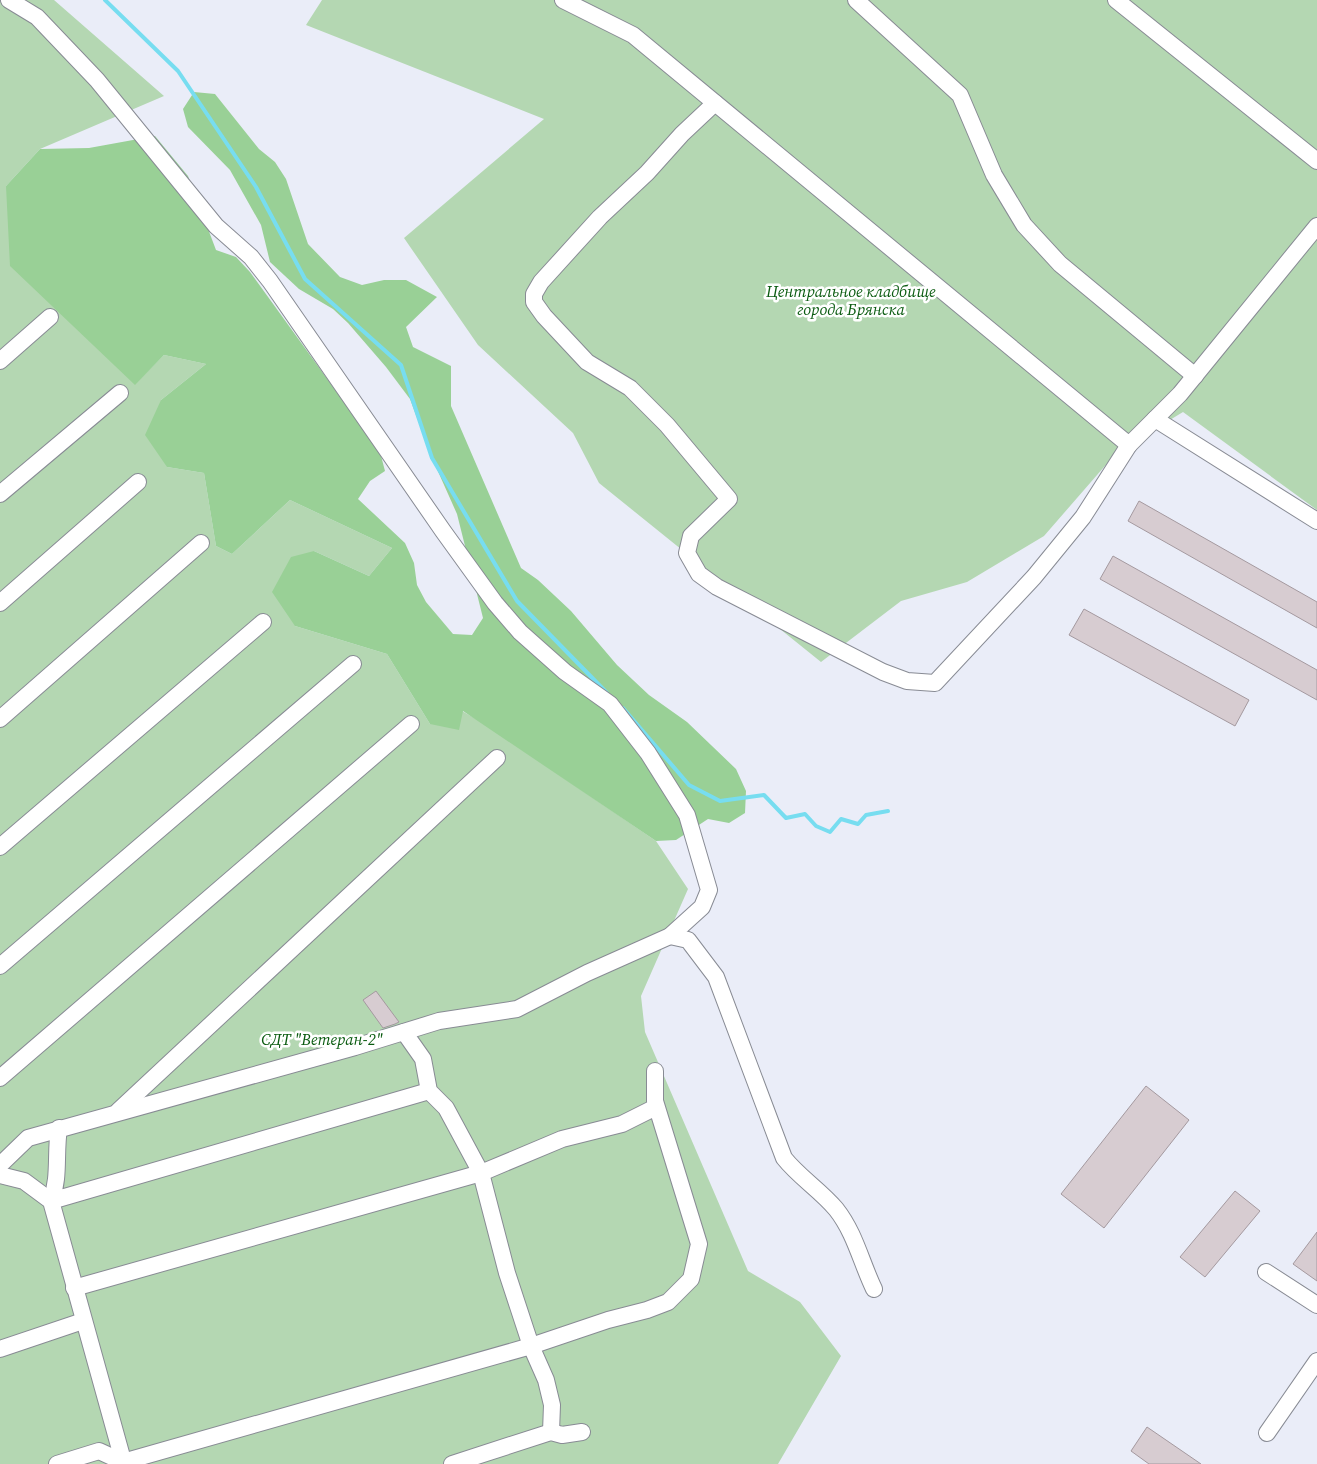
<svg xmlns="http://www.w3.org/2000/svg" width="1317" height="1464" viewBox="0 0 1317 1464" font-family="'Source Serif 4',serif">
	<rect width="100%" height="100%" fill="#eaedf8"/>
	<!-- green -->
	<g fill="#b4d7b2">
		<polygon points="0,0 54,0 164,96 40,149 6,186 135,384 164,355 206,364 161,400 167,467 204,473 216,546 232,554 290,500 392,548 369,576 314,551 295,626 387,654 430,724 462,711 483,723 656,841 688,889 641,996 645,1032 748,1271 800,1302 841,1356 778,1464 0,1464"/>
		<polygon points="322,0 1317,0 1317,510 1183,412 1117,452 1044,536 967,582 901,601 821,662 599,483 573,433 478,345 404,238 544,119 306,25"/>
	</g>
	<!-- forest -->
	<polygon fill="#99d096" points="194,92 215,94 259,149 275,162 286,179 308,244 340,277 362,285 384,280 406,280 437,297 406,327 413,347 451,366 451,406 521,568 538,580 571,611 617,665 649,695 687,722 736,769 746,791 745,813 729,823 708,819 676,840 656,841 463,711 459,730 430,724 387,654 295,626 272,592 291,557 314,551 369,576 392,548 290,500 232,554 216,546 204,473 167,467 145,435 161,400 206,364 164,355 135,385 10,266 6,186 40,149 89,148 155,136 188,176 216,250 236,257 250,272 380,452 385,471 370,481 358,499 405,543 414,563 417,585 426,602 453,634 472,635 483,618 457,514 432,458 410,399 386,367 348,323 333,309 299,289 270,262 261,225 230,170 188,127 183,109"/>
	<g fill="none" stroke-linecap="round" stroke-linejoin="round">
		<!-- stream -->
		<g stroke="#77ddf0" stroke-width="4">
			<polyline points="105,0 178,71 256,187 305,279 401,365 432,458 517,601 607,693"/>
			<polyline points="623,708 689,785 720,801 764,795 786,818 805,814 816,826 830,832 841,819 858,824 866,815 888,811"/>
		</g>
	</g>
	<!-- building -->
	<g fill="#d7ccd1" stroke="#a4999f">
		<polygon points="1139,501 1317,602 1317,628 1128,521"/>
		<polygon points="1113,556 1317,670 1317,700 1100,579"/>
		<polygon points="1084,609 1249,700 1235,726 1069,635"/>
		<polygon points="376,991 399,1022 395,1024 383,1028 363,1000"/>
		<polygon points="1146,1086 1189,1120 1104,1228 1061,1194"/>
		<polygon points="1235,1191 1260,1211 1205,1277 1180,1257"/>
		<polygon points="1317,1232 1317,1281 1293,1264"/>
		<polygon points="1147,1427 1201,1464 1149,1464 1131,1451"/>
	</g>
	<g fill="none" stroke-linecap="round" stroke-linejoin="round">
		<defs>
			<g id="minor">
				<polyline points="563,0 633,35 1129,445 1180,394 1317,226"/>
				<polyline points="856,0 960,95 994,175 1024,225 1060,264 1195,376"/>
				<polyline points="1116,0 1317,161"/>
				<polyline points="715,103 682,134 647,173 600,217 541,282 534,294 534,302 544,316 587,362 630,388 667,425 729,499 691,536 687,553 699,574 717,587 883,672 907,681 935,683 1034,577 1083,517 1129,445"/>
				<polyline points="0,361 50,317"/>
				<polyline points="1155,419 1317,521"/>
				<polyline points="0,494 120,393"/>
				<polyline points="0,603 138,482"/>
				<polyline points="0,719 201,543"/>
				<polyline points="0,847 263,622"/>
				<path d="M670,936L688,940L716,977L784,1158C799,1177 820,1190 836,1209C855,1233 861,1262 874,1289"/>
				<polyline points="0,966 353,664"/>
				<polyline points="404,1032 423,1059 429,1091 446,1108 481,1173 507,1273 531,1346 546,1380 552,1405 551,1432"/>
				<polyline points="0,1078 411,724"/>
				<polyline points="118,1111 497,758"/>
				<path d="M59,1128C55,1154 60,1177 51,1201L429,1091"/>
				<polyline points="0,1165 28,1138 355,1047 439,1021 517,1009 587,973 670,936 702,907 709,890 687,815 648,753 610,704 565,672 520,632 495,603 443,531 270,281 251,257 216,226 97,80 37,17 9,0"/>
				<polyline points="0,1175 24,1181 51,1201 124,1464"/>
				<polyline points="1266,1272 1317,1305"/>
				<polyline points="74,1288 481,1173 562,1139 622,1124 656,1107"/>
				<polyline points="0,1349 83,1321"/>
				<polyline points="1267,1433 1317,1361"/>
				<polyline points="57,1464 99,1451 123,1462 531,1346 608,1320 647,1310 668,1302 691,1279 699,1244 655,1101 655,1071"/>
				<polyline points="452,1464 551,1432 562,1435 582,1432"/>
			</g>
		</defs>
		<!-- minor casing -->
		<use href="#minor" stroke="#888b94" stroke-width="18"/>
		<!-- minor -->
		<use href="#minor" stroke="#fff" stroke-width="16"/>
	</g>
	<g text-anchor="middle" stroke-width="5" stroke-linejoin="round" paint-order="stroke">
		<!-- park labels -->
		<g font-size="16" font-style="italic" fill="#0a5b10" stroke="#fff">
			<text x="851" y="297">Центральное кладбище<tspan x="851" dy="18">города Брянска</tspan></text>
			<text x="322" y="1045">СДТ "Ветеран-2"</text>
		</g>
	</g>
</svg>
